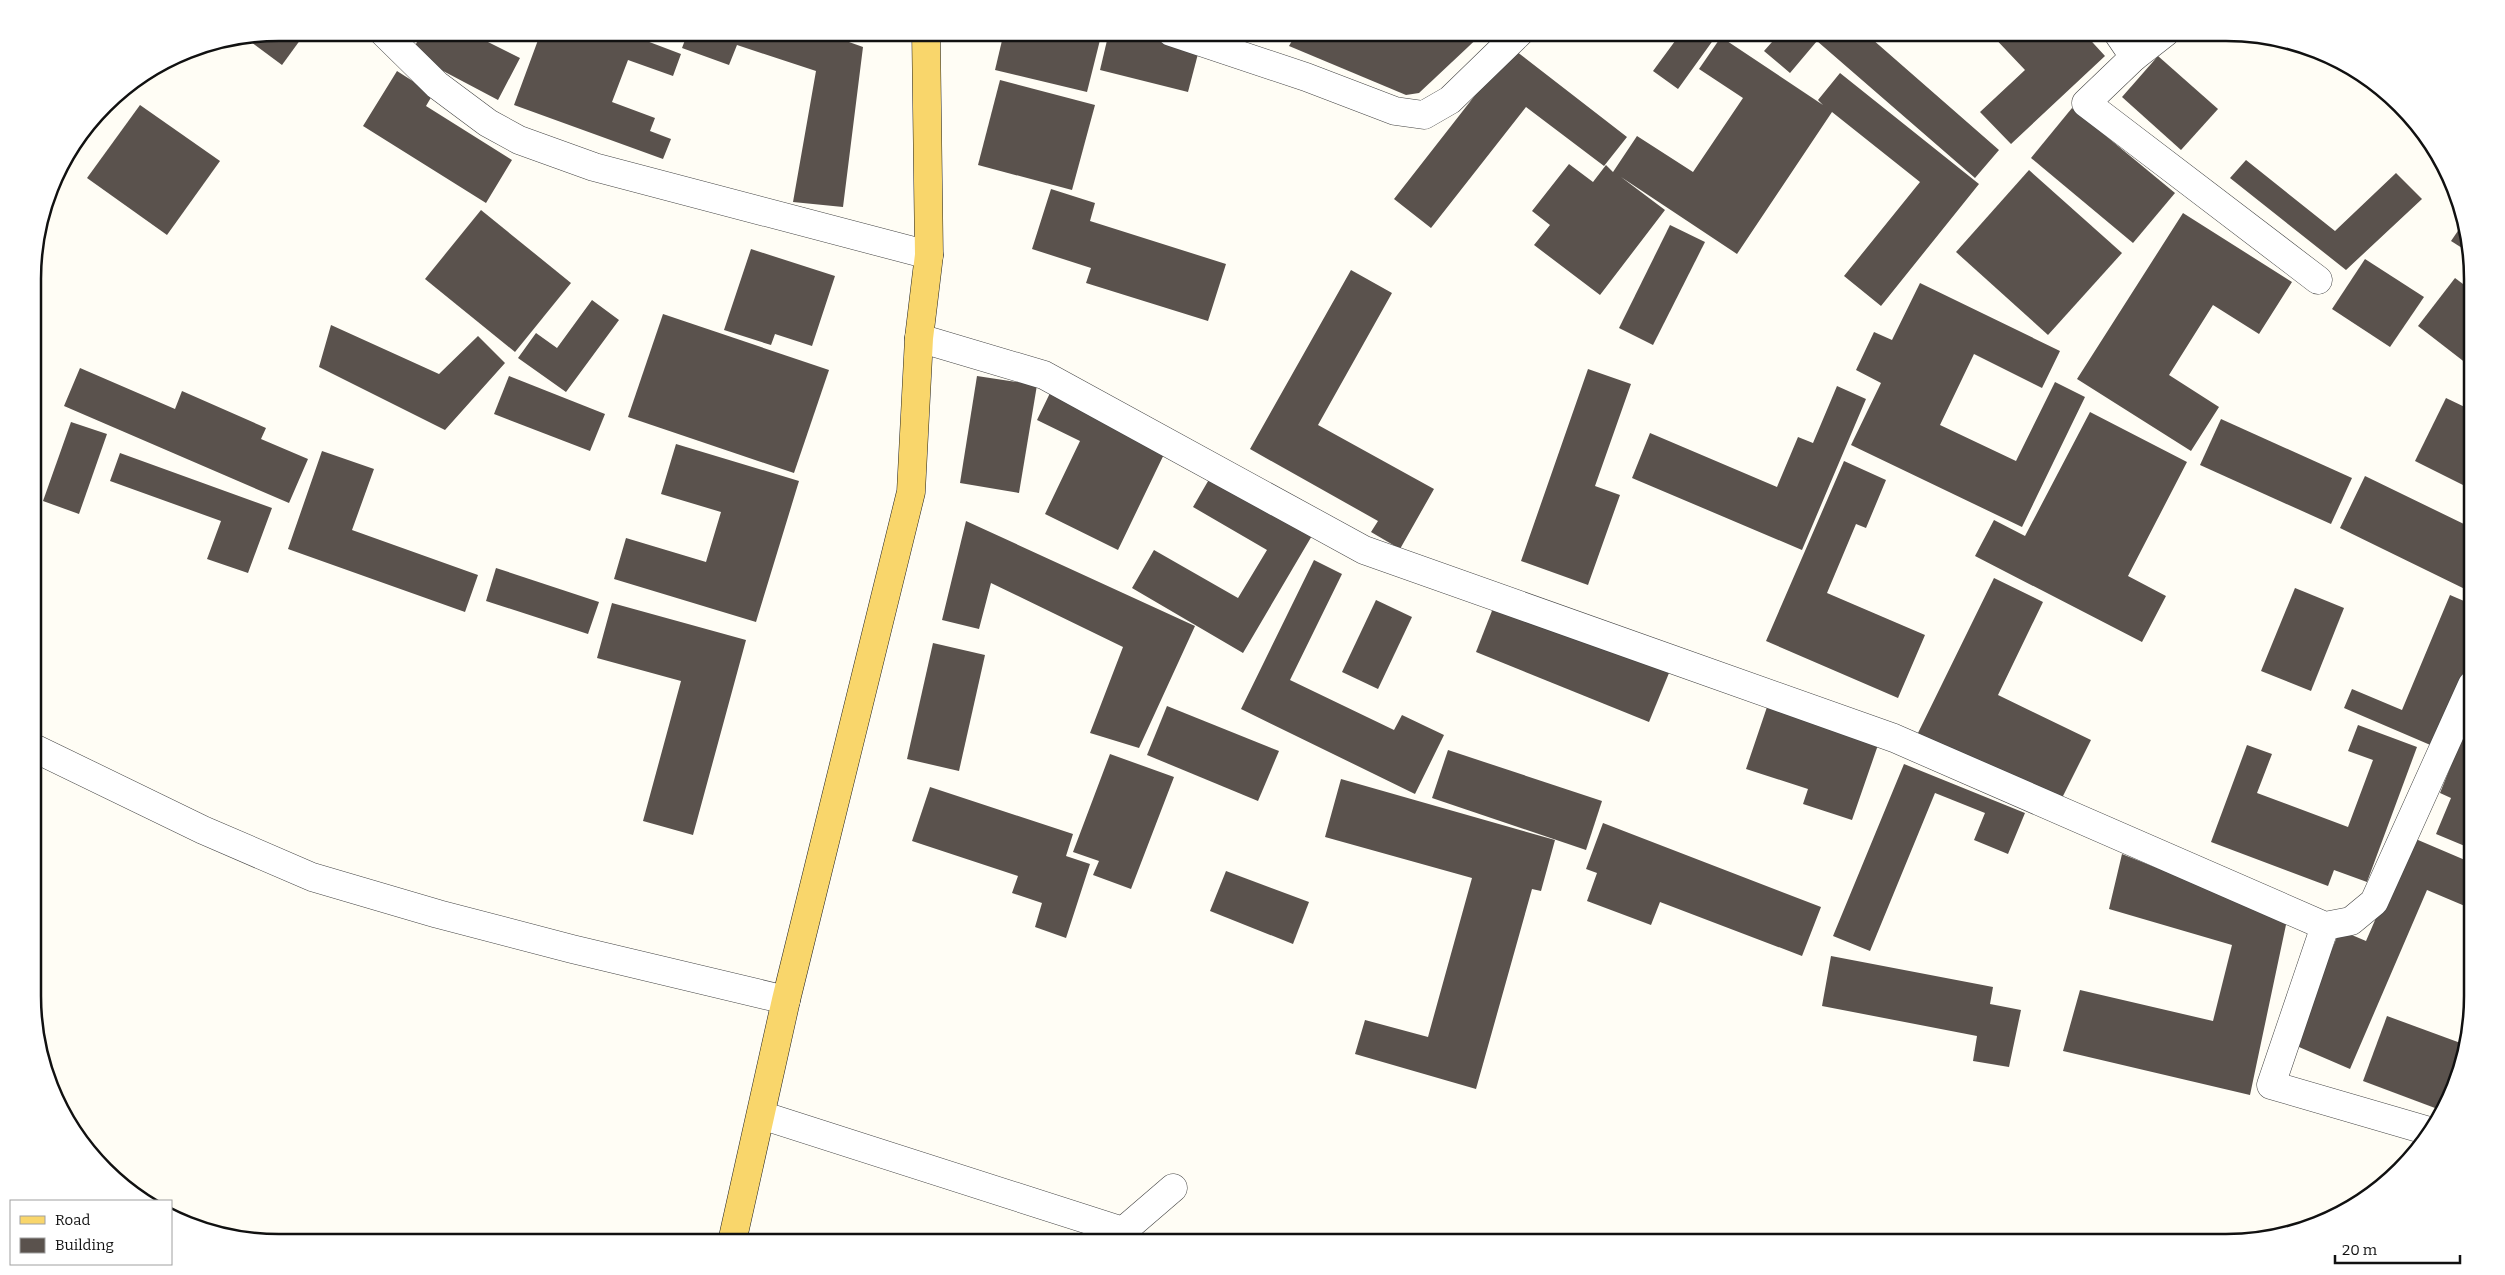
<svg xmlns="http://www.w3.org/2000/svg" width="2505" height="1275" viewBox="0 0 2505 1275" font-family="Bitter,serif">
	<rect width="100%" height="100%" fill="#fffdf5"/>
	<!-- building -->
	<g fill="#5a524d">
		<polygon points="280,32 306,32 282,65 247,39"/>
		<polygon points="422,32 483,32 480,38 520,58 498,100 411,54"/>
		<polygon points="541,32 623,32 681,54 673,76 628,60 612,102 655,118 650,131 671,139 663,159 514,105"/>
		<polygon points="688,32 698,32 711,37 713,32 821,32 863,47 843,207 793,202 816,71 737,45 729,65 682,48"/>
		<polygon points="1004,32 1102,32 1087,92 995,70"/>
		<polygon points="1109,32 1129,32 1199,50 1188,92 1100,70"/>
		<polygon points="1245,32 1264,32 1262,38"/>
		<polygon points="1297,32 1484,32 1419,93 1406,95 1289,46"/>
		<polygon points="1671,32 1719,32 1678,89 1653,71 1678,37"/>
		<polygon points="1781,32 1864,32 1999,150 1975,178 1817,41 1790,73 1764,51"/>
		<polygon points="1989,32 2083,32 2105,56 2011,144 1980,112 2025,70"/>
		<polygon points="1721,37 1823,105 1818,100 1840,73 1979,184 1881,306 1844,276 1920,182 1832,112 1737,254 1621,177 1665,210 1600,295 1534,245 1550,225 1532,211 1569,164 1593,182 1606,165 1613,172 1637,136 1693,172 1743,98 1699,69"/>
		<polygon points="1512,48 1627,137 1604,166 1526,107 1431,228 1394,199"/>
		<polygon points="2158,56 2218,109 2181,150 2122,97"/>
		<polygon points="397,71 433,94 426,106 512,160 486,203 363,126"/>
		<polygon points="1000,80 1095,105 1072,190 978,165"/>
		<polygon points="140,105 220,161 167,235 87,178"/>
		<polygon points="2072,108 2175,193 2133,243 2031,158"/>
		<polygon points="2246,160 2335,231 2396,173 2422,199 2346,270 2230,178"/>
		<polygon points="2029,170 2122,253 2048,335 1956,252"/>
		<polygon points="1051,189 1095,203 1090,221 1226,264 1208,321 1086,283 1091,268 1032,249"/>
		<polygon points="481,210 571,283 515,352 425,279"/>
		<polygon points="2183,213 2292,282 2259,334 2213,305 2169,375 2219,407 2191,451 2077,379"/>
		<polygon points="2464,222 2470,248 2470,253 2451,241"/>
		<polygon points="1670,225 1705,242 1653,345 1619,328"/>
		<polygon points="751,249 835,276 812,346 775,334 771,345 724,330"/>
		<polygon points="2365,259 2424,297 2390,347 2332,309"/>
		<polygon points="1351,270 1392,293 1318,425 1434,489 1400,549 1371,532 1378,521 1250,449"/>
		<polygon points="2455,278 2471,290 2471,367 2418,326"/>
		<polygon points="1920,283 2060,351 2042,388 1974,354 1940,425 2016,461 2055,382 2085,397 2022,527 1851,445 1881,383 1856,370 1874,332 1892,340"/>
		<polygon points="592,300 619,320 566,392 518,358 536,333 557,348"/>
		<polygon points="663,314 829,370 794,473 628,417"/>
		<polygon points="331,325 439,374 478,336 505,363 445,430 319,367"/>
		<polygon points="80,368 175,409 182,391 266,428 261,439 308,459 289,503 64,406"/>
		<polygon points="1588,369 1631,384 1595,486 1620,495 1588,585 1521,561"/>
		<polygon points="509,376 605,414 590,451 494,414"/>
		<polygon points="977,376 1037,385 1019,493 960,483"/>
		<polygon points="1837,386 1866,399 1802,550 1632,478 1650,433 1777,487 1798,437 1813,443"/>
		<polygon points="1050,393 1167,448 1118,550 1045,514 1080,441 1037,420"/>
		<polygon points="2446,398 2471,410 2471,489 2415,461"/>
		<polygon points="2090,412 2187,462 2128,576 2166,596 2142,642 1975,556 1994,520 2025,536"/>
		<polygon points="2221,419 2352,478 2331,524 2200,465"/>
		<polygon points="71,422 107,434 79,514 43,501"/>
		<polygon points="676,444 799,481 756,622 614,579 626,538 706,562 721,512 661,494"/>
		<polygon points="322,451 374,469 352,530 478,575 465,612 288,549"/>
		<polygon points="120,453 272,508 248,573 207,559 221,521 110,481"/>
		<polygon points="1844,461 1886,480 1866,528 1856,524 1827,593 1925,635 1898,698 1766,641"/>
		<polygon points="1211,476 1313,534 1243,653 1132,588 1154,550 1238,598 1267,550 1193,507"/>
		<polygon points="2365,476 2468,526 2471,519 2471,592 2340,528"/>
		<polygon points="966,521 1195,626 1139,748 1090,733 1123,647 991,583 979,629 942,620"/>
		<polygon points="1314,560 1342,574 1290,680 1394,730 1402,715 1444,735 1415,794 1241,709"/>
		<polygon points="496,568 599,602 588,634 486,601"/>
		<polygon points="1994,578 2043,602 1998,695 2091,740 2059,804 1917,735"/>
		<polygon points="2295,588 2344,608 2311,691 2261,671"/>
		<polygon points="2450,595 2471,604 2472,660 2435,747 2344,708 2352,689 2402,710"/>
		<polygon points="1376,600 1412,617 1378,689 1342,672"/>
		<polygon points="612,603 746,640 693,835 643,821 681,681 597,658"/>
		<polygon points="1495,603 1669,673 1649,722 1476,652"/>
		<polygon points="933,643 985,655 959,771 907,759"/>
		<polygon points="1167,706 1279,751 1258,801 1147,755"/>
		<polygon points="1767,707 1878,745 1852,820 1803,804 1808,789 1746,769"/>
		<polygon points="2472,713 2472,849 2436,834 2451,798 2440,793"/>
		<polygon points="2358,725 2417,747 2367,882 2334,870 2328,886 2211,842 2247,745 2272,754 2257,793 2348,827 2373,760 2348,751"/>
		<polygon points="1448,750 1602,801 1586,850 1432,798"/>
		<polygon points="1110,754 1174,777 1131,889 1093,875 1099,861 1073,852"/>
		<polygon points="1904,764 2025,813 2008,854 1974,840 1985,813 1935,793 1870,951 1833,936"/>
		<polygon points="1341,779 1555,840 1541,891 1532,889 1476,1089 1355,1054 1365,1020 1428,1037 1472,878 1325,837"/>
		<polygon points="930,787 1073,834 1066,856 1090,864 1066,938 1035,927 1042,903 1012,893 1018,876 912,841"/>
		<polygon points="1603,823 1821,907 1802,956 1660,902 1651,925 1587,901 1597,873 1586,869"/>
		<polygon points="2411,837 2472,863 2472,909 2427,890 2350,1069 2292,1044 2340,930 2366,941"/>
		<polygon points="2122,854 2287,920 2250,1095 2063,1051 2080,990 2213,1021 2232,945 2109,909"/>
		<polygon points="1226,871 1309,902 1293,944 1210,911"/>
		<polygon points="1831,956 1993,987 1990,1004 2021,1010 2009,1067 1973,1061 1977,1036 1822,1006"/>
		<polygon points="2387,1016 2466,1045 2464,1059 2443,1111 2363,1081"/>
	</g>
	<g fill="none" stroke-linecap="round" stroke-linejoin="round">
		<defs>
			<g id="minor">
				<polyline points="383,32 437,85 488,123 519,140 594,167 929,255"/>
				<polyline points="1171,32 1306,77 1395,111 1424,115 1450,100 1520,32"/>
				<polyline points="2117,32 2134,57 2166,32"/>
				<polyline points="2134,57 2086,103 2318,280"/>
				<polyline points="919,338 1044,375 1364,550 1894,738 2325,926 2351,921 2374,902 2472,685"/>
				<polyline points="34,748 203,830 312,877 438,914 572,949 786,1000"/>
				<polyline points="2325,926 2271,1085 2429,1131"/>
				<polyline points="761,1115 1123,1231 1173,1188"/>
			</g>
			<polyline id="major" points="732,1242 786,1000 911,492 919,338 929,255 926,32"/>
		</defs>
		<!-- minor casing -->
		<use href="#minor" stroke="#444" stroke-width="29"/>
		<!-- major casing -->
		<use href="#major" stroke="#222" stroke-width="29"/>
		<!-- minor -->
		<use href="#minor" stroke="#fff" stroke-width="28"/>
		<!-- major -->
		<use href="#major" stroke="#f9d66b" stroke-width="28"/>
	</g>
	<!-- crop -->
	<path d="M0 0H2505V1275H0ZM279 41H2226A238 238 0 0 1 2464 279V996A238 238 0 0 1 2226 1234H279A238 238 0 0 1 41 996V279A238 238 0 0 1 279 41Z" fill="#fff" fill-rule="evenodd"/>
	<path fill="none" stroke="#111" stroke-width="2.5" d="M279 41H2226A238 238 0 0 1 2464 279V996A238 238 0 0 1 2226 1234H279A238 238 0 0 1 41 996V279A238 238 0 0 1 279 41Z"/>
	<!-- legend -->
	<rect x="10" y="1200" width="162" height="65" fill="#ffffff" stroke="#a0a0a0"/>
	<rect x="20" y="1216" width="25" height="8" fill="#f9d66b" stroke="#a0a0a0"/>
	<text x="55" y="1225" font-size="15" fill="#111111">Road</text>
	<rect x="20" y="1238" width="25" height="15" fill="#5a524d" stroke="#a0a0a0"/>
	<text x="55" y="1250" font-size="15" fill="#111111">Building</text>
	<!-- scale -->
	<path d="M2335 1255v8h125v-8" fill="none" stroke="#111111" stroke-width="2.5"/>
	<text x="2342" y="1255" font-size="15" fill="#111111" stroke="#ffffff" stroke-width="4" paint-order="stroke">20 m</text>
</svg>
